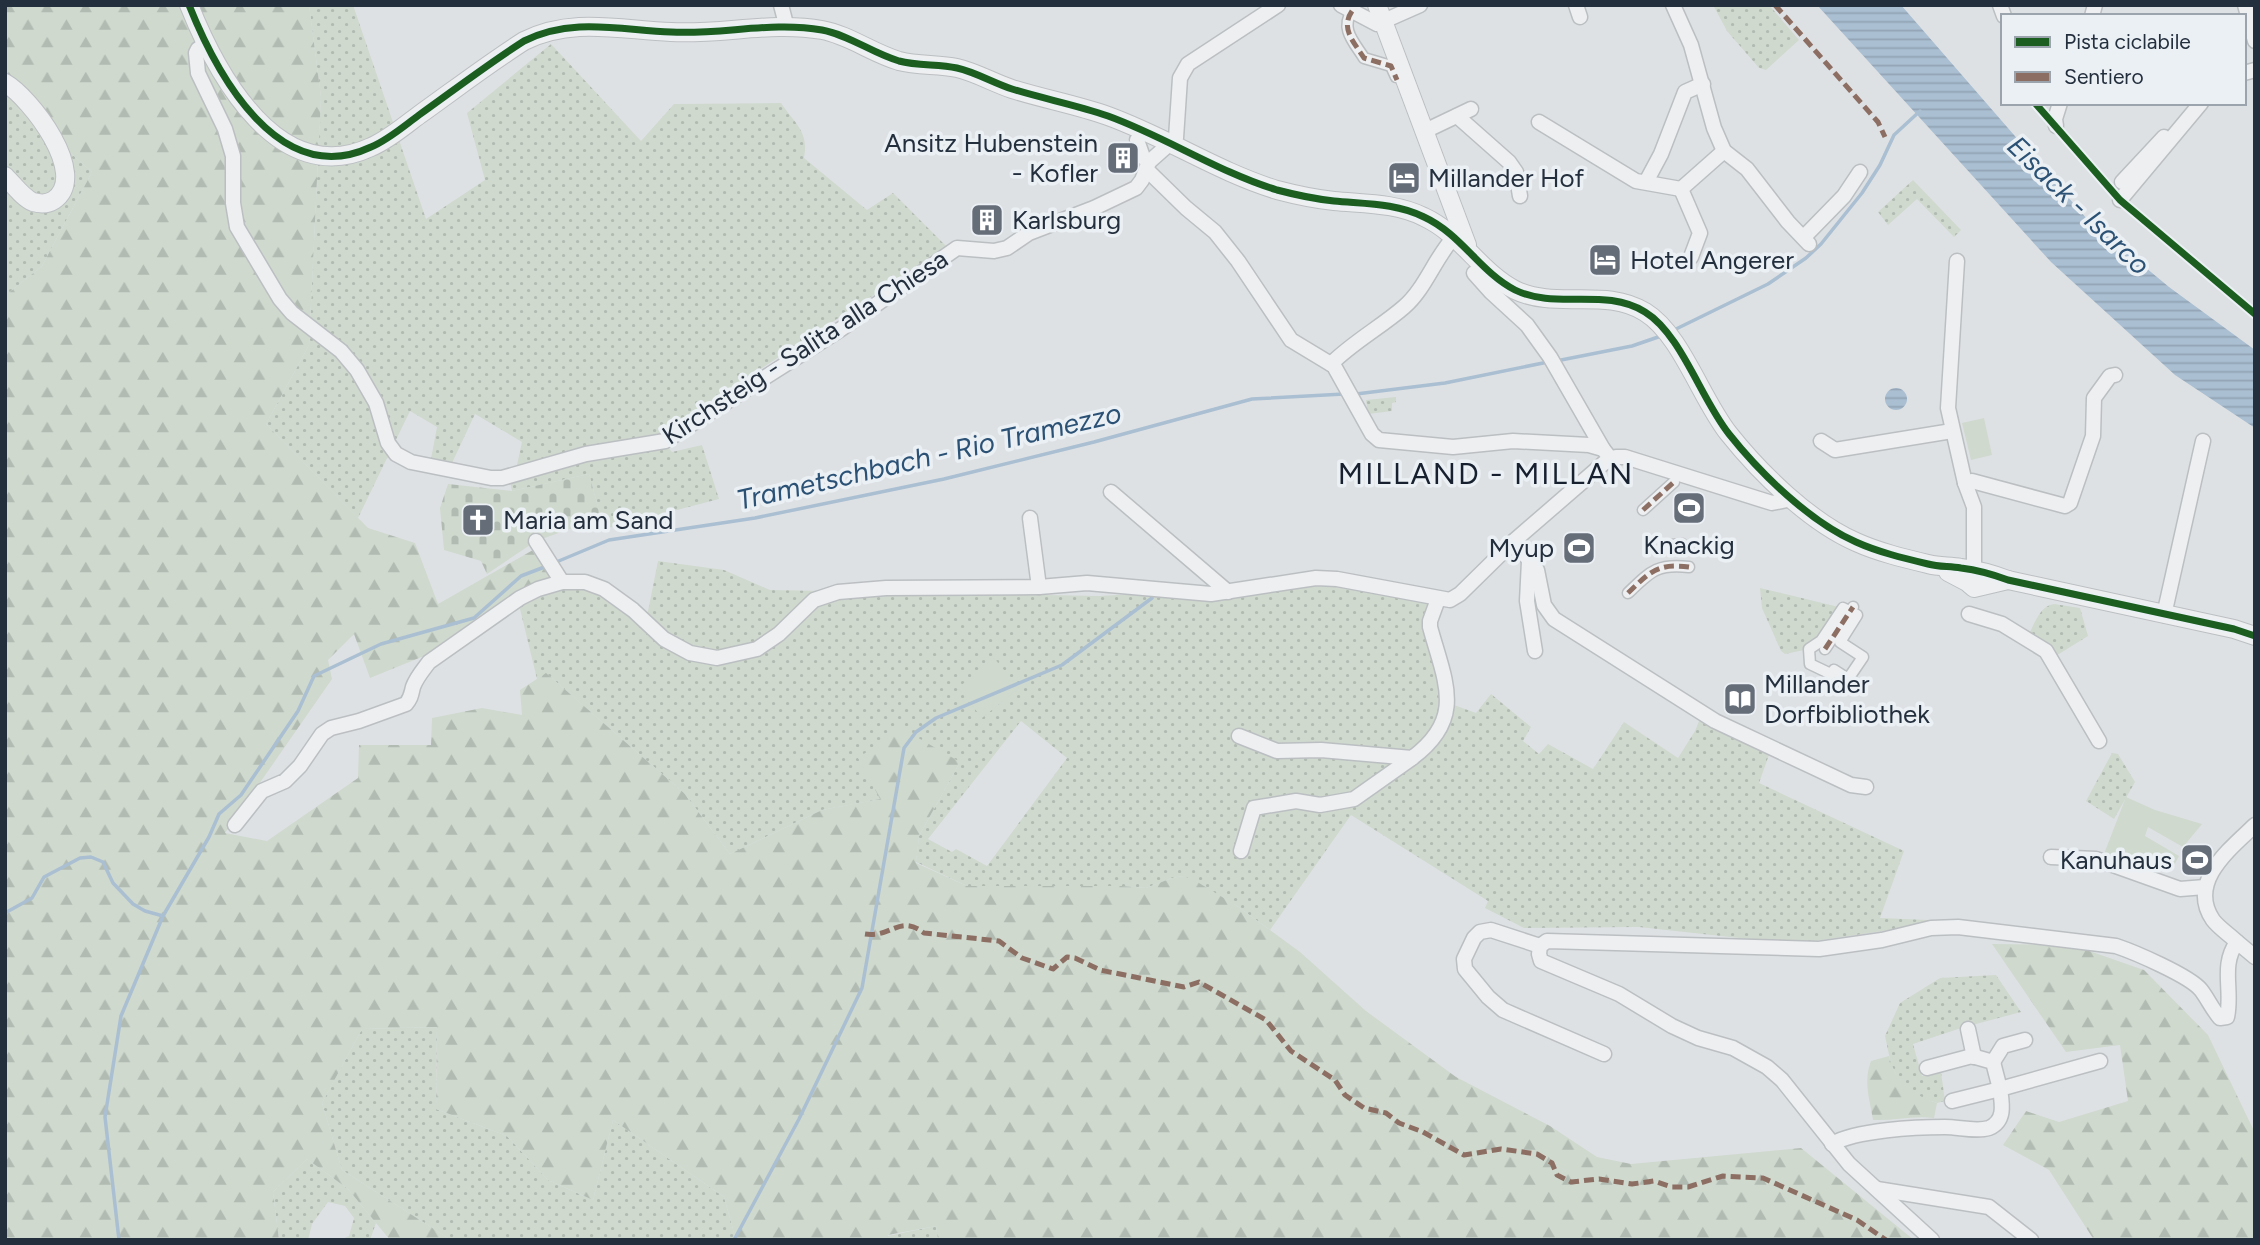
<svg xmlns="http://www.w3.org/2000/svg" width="2260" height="1245" viewBox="0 0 2260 1245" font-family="Figtree,sans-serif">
	<defs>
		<pattern id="grass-dots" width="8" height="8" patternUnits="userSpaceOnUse" patternTransform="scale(1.75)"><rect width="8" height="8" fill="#cfd9ce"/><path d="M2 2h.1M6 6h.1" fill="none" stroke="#b2bbb2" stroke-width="1.8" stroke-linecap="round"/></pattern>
		<pattern id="forest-firs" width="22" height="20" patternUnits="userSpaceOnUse" patternTransform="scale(1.75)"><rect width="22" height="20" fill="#cfd9ce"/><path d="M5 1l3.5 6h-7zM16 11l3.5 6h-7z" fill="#b2bbb2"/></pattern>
		<pattern id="cemetery-stones" width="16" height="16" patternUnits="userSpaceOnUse" patternTransform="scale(1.75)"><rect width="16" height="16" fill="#cfd9ce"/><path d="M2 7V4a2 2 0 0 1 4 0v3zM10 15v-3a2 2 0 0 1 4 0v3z" fill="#b2bbb2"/></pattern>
		<pattern id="water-rules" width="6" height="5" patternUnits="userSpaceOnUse" patternTransform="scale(1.75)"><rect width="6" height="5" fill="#aabfd2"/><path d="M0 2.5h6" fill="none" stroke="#92a4b5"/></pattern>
	</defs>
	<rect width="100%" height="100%" fill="#dee1e4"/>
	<!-- grass -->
	<g fill="url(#grass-dots)" fill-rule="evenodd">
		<path d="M309,5H353L426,219L485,180L467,113L551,44L641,141L674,104L781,103C795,124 809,131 804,158L867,210L893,193L947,247L658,436L672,452L702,445L719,499L608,528L601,518L589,474L512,491L508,471L517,465L522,442L475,414L452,463L431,459L437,427L410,411L358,518L266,424L309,345L321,97Z"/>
		<polygon points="1713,5 1769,5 1799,40 1766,70 1759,68 1727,31"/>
		<polygon points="5,102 28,115 92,172 42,266 5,296"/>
		<polygon points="1913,180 1961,230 1954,237 1917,199 1888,225 1878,212"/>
		<polygon points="1396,397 1396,402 1392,403 1392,411 1368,414 1366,400"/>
		<path d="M658,561L724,570L770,590L1100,596L1322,583L1428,603L1426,614L1443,701L1476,713L1491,694L1531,727L1523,741L1539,754L1548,744L1593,769L1624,722L1678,758L1695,731L1701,716L1770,752L1759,783L1904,851L1880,918L1952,921L1794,944L1639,927L1524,928L1485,908L1488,901L1351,815L1270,930L1237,906L1183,876L1172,878L1146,888L1122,886H967L916,862L919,836L960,762L881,799L822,810L730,854L684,793L547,674L537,679L520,609L525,600L563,586L596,591L647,616ZM1021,721L1067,758L987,866L956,849L952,852L928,839Z"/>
		<polygon points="1760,588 1843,608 1809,649 1785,654 1781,651 1762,608"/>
		<path d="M2054,604L2080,608L2088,636L2054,657L2029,634C2035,623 2040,606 2054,604Z"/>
		<polygon points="2112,753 2118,754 2135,782 2114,819 2086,801"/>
		<polygon points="1996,975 2021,1012 1961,1028 1913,1044 1922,1076 1941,1072 1945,1101 1937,1103 1916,1096 1899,1080 1891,1064 1885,1036 1900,1003 1940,978"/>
		<polygon points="437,1027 436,1109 507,1136 548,1180 593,1200 613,1120 724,1197 736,1240 451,1240 342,1170 322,1103 362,1029"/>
		<polygon points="307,1159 348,1189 376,1223 370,1240 340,1240 349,1236 354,1218 345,1206 328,1202 312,1224 308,1240 279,1240 273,1192"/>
		<polygon points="936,1226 938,1240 887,1240 887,1236"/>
	</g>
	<!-- forest -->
	<g fill="url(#forest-firs)">
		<polygon points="5,5 309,5 321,97 309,345 266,424 368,528 415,543 438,604 533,550 552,580 522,591 424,656 370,678 354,634 328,660 332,679 225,833 267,841 358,778 359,745 431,745 432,718 482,708 522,715 520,690 546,673 684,793 730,854 822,810 880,799 858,758 901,728 960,762 919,836 916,863 967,886 1122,886 1146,888 1172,878 1183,876 1194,880 1237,906 1300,952 1366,1011 1456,1077 1550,1126 1597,1157 1631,1164 1801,1148 1914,1240 938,1240 936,1226 888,1235 887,1240 736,1240 724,1197 613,1120 593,1200 548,1180 507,1136 436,1109 437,1027 362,1029 322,1103 342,1170 451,1240 390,1240 348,1189 307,1159 273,1192 279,1240 5,1240 5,296 42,266 92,172 28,115 5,102"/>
		<polygon points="1992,944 2072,945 2144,970 2208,1035 2254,1131 2255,1240 2094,1240 2049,1170 2003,1145 2026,1111 2059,1122 2128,1101 2120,1045 2066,1052"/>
		<path d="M1889,1056C1895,1082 1913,1095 1937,1103L1934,1118C1913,1115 1894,1121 1873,1120C1870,1099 1863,1082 1871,1061Z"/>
	</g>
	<!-- cemetery -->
	<polygon fill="url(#cemetery-stones)" points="589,474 601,518 536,541 487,574 481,561 444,550 440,508 448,484 512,491"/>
	<!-- garden -->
	<g fill="#cfd9ce">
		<polygon points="1984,418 1992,455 1971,460 1962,423"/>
		<polygon points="994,658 1019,688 982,718 958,688"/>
		<polygon points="2126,797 2155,810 2202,824 2183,847 2148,827 2145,836 2179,856 2173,867 2163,862 2157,874 2104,854"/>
	</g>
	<!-- water -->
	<g fill="url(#water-rules)">
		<polygon points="1817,5 1901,5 2087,219 2169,287 2255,350 2255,428 2175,375 2051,262"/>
		<circle cx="1896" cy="399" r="11"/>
	</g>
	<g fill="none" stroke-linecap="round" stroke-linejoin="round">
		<!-- stream -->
		<g stroke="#aabfd2" stroke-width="3.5">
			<polyline points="1674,330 1768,284 1806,258 1821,244 1862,193 1880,165 1894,135 1920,111"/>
			<polyline points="1556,361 1632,346 1664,335"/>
			<polyline points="1356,394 1445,383 1548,362"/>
			<polyline points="554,563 609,540 755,518 944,479 1094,442 1252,399 1344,394"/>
			<polyline points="5,913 32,898 44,877 80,858 91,857 103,862 113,883 133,904 145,911 163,916"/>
			<polyline points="119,1240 105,1117 121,1016 163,916 209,837 219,814 241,795 298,711 314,676 381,644 474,618 521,576 547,566"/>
			<polyline points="734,1240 799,1119 862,988 904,748 916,732 936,718 1062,665 1152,598"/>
		</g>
		<defs>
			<g id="pedestrian">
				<path d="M1352,11C1340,29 1354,42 1364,58L1391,66L1396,77"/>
				<polyline points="1643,510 1674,482"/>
				<polyline points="1672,545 1682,544"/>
				<path d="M1628,593C1650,572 1657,563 1689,567"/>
				<polygon points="1843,608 1857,615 1840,642 1863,657 1848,679 1834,670 1831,674 1810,664 1809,649 1821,641"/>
				<polyline points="1825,649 1853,607"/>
			</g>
			<g id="minor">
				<polyline points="781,5 787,28"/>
				<polyline points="1341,5 1377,24 1420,5"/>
				<polyline points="1576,5 1580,17"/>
				<polyline points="1673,5 1691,45 1714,128 1724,151 1747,169 1788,222 1809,244"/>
				<polyline points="2000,5 2004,16"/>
				<polyline points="2245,5 2255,41"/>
				<polyline points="2092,16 2095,5"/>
				<polyline points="205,45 198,49 196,53 198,73 225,129 233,156 233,203 237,227 280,299 292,313 341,351 357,370 376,403 388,443 396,454 411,462 491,478 502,478 586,454 665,441 841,329 957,248 994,251 1007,248 1029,233 1094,208 1136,188 1142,180 1149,162 1176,138 1180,78 1188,64 1278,5"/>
				<polyline points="2244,73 2255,70"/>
				<polyline points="1457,116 1509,162 1516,172 1520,196"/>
				<polyline points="1539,122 1636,181 1681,189 1724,151"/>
				<polyline points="2056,126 2055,119 2060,103"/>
				<polyline points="1425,131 1471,109"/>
				<polyline points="1137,140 1143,157 1149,162"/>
				<polyline points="1146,169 1186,208 1215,232 1238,261 1291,340 1334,366 1372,434 1379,440 1453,447 1513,441 1589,445 1603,449 1611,459"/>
				<polyline points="1646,182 1661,154 1685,92 1703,84"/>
				<polyline points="2122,182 2164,137"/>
				<polyline points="1681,189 1700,233 1691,257"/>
				<polyline points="2120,200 2201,103"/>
				<polyline points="1804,237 1844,196 1860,172"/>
				<polyline points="1957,261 1948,408 1965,483 1974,507 1974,570"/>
				<polyline points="1474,273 1491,292 1527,325 1550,357 1603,449"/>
				<path d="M1331,364C1353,342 1381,327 1404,307C1426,288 1435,257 1455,236"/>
				<polyline points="1821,441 1835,450 1952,431"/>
				<polyline points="1965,483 1972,481 2065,506 2070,503 2093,436 2094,398 2110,376 2115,375"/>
				<polyline points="1111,492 1228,592"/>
				<polyline points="1030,518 1039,587"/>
				<polyline points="536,541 562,582"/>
				<polyline points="1514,541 1537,570 1544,605 1554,619 1715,721 1851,785 1866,787"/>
				<polyline points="1529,561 1527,601 1535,651"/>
				<polyline points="1969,614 2002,624 2046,651 2099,741"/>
				<polyline points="2164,615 2203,441"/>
				<path d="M1239,736L1277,751L1321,750L1412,758C1466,718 1445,682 1430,627V621L1438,599"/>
				<path d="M235,825L262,791L285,781L300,766L322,734L331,728L359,721L406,704C411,698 411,695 413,687C416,678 423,670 429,662L520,598L538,589L562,582H585L604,589L633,610L664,639L690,653L717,658L757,649L779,634L814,600L838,592L886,588L1039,587L1087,583L1211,594L1316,578L1337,579L1450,600L1460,594L1514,541L1604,463L1616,457H1625L1772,503L1792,499"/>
				<polyline points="1241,851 1254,808 1296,801 1320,805 1354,799 1412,758"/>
				<polyline points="2051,857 2096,859 2180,889 2205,887"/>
				<polyline points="2237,942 2255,957"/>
				<polyline points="1540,946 1491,930 1480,932 1474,938 1464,959 1465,969 1488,997 1503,1010 1604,1054"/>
				<polyline points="1968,1029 1974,1057"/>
				<polyline points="1993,1062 2003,1046 2025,1040"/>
				<polyline points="1927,1068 1972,1056 1993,1062 2000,1089 2100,1061"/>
				<path d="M1832,1144C1856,1130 1916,1127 1945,1127C1959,1127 1976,1132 1989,1128C2006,1121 2002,1103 2000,1089L1952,1101"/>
				<polyline points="1877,1189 1989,1207 2031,1240"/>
				<path d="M1932,1240L1849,1164L1782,1080L1767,1067L1733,1048L1698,1038L1672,1026L1619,994L1541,961L1539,954L1540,946L1547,941L1819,949L1882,940L1931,928L1958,927L2116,946C2134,952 2190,976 2201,990C2208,999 2212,1009 2220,1018L2227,1017C2233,990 2220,966 2237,942C2230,935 2219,928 2213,920C2187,882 2230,849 2255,825"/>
			</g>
			<g id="tertiary">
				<path d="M189,5C217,75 279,190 371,147C388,140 404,126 419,115C454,90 488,64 524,41C572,17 620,30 671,32C721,35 772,21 822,30C849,35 872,53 899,61C918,66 938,64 957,68C975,72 994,83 1012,89C1044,99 1077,105 1108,116C1166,137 1218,172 1277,190C1296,195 1315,199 1334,201C1365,204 1396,203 1424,217C1461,234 1480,272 1515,290C1556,310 1605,287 1645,312C1681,334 1701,399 1729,434C1760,473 1810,522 1856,542C1878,552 1903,558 1928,564C1939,567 1949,566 1961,568C1977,570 1992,574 2008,580L2234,629L2255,636"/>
				<polyline points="1377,5 1467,245"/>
				<path d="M5,83C30,97 90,175 54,200C48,204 40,204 33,202C23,198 13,184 5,176"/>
				<polyline points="1948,572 1967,582 1974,588 2008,580"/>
			</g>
		</defs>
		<!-- pedestrian casing -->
		<use href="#pedestrian" stroke="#bcbfc2" stroke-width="13"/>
		<!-- minor casing -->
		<use href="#minor" stroke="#bcbfc2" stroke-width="17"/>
		<!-- tertiary casing -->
		<use href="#tertiary" stroke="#bcbfc2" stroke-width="20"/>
		<!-- pedestrian -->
		<use href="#pedestrian" stroke="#edeff1" stroke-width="10"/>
		<!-- minor -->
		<use href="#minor" stroke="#edeff1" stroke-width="14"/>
		<!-- tertiary -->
		<use href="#tertiary" stroke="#edeff1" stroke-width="18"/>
		<!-- quiet -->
		<g stroke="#8d6e63" stroke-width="5" stroke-dasharray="10 5" stroke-linecap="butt">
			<polyline points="1775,5 1878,122 1885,137"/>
			<path d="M1352,11C1340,29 1354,42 1364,58L1391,66L1397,80"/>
			<polyline points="1643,510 1674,482"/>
			<polyline points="1672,545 1682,544"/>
			<path d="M1628,593C1650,572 1657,563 1689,567"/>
			<polyline points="1825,649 1853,607"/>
			<path d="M865,934C892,938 899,914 924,933L999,941L1022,958L1053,969L1067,957L1075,958L1100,970L1184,987L1199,982L1266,1020L1291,1051L1335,1080L1345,1095L1364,1108L1386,1113L1399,1123L1423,1132L1464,1155L1501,1149L1537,1154L1552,1163L1557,1175L1571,1182L1599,1179L1632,1184L1654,1181L1672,1187H1688L1723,1176L1763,1178L1857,1220L1886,1240"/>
		</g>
		<defs>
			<g id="cycleway">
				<path d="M189,5C217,75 279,190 371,147C388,140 404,126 419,115C454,90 488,64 524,41C572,17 620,30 671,32C721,35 772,21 822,30C849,35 872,53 899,61C918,66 938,64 957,68C975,72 994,83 1012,89C1044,99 1077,105 1108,116C1166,137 1218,172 1277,190C1296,195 1315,199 1334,201C1365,204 1396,203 1424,217C1461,234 1480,272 1515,290C1556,310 1605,287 1645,312C1681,334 1701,399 1729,434C1760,473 1810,522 1856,542C1878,552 1903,558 1928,564C1939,567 1949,566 1961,568C1977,570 1992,574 2008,580L2234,629L2255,636"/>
				<polyline points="2035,103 2120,200 2255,314"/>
			</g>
		</defs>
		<!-- cycleway casing -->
		<use href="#cycleway" stroke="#ebf0f5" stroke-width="11"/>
		<!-- cycleway -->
		<use href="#cycleway" stroke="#1b5e20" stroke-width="7"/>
	</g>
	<!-- icons -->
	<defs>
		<symbol id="building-square" viewBox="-11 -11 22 22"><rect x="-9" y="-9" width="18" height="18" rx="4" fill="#656d78" stroke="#ebf0f5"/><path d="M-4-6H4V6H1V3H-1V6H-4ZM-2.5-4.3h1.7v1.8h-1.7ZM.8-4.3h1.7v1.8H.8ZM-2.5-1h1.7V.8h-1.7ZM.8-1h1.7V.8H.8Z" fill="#fff"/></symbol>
		<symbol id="hotel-square" viewBox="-11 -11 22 22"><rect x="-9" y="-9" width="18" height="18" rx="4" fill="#656d78" stroke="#ebf0f5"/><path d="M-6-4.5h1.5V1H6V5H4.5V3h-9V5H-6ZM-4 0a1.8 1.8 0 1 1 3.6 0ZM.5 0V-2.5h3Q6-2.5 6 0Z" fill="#fff"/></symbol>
		<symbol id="stadium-square" viewBox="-11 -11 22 22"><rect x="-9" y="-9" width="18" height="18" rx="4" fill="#656d78" stroke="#ebf0f5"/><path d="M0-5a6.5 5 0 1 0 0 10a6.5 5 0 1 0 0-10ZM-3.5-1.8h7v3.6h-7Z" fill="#fff"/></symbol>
		<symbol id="church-square" viewBox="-11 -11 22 22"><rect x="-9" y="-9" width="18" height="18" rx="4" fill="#656d78" stroke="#ebf0f5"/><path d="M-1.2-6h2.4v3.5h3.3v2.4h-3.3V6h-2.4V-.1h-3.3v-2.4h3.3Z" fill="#fff"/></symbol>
		<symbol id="library-square" viewBox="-11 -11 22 22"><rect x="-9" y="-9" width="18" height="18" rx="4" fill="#656d78" stroke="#ebf0f5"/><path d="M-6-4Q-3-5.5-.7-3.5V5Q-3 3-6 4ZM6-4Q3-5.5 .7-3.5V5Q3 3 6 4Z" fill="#fff"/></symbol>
	</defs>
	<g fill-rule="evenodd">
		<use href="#building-square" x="1104" y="139" width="38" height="38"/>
		<use href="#hotel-square" x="1385" y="159" width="38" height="38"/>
		<use href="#building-square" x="968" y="201" width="38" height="38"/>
		<use href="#hotel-square" x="1586" y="241" width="38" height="38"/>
		<use href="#stadium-square" x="1670" y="489" width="38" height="38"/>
		<use href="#church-square" x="459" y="501" width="38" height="38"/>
		<use href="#stadium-square" x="1560" y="529" width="38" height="38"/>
		<use href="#library-square" x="1721" y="680" width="38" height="38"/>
		<use href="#stadium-square" x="2178" y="841" width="38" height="38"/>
	</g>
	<g text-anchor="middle" stroke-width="7" stroke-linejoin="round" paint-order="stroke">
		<!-- poi labels -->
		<g font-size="26" fill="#242f3e" stroke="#ebf0f5" text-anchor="start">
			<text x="1098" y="152" text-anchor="end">Ansitz Hubenstein<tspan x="1098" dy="30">- Kofler</tspan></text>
			<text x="1428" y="187">Millander Hof</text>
			<text x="1012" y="229">Karlsburg</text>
			<text x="1630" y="269">Hotel Angerer</text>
			<text x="503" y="529">Maria am Sand</text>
			<text x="1689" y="554" text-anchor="middle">Knackig</text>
			<text x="1554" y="557" text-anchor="end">Myup</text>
			<text x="1764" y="693">Millander<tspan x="1764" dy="30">Dorfbibliothek</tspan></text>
			<text x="2172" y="869" text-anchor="end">Kanuhaus</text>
		</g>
		<!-- street labels -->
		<g font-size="26" fill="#242f3e" stroke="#ebf0f5">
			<text transform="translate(805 347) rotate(-33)" y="9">Kirchsteig - Salita alla Chiesa</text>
		</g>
		<!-- water labels -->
		<g font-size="28" font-style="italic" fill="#2b5175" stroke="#ebf0f5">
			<text transform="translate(2079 205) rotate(44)" y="10">Eisack - Isarco</text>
			<text transform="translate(929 456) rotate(-13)" y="10">Trametschbach - Rio Tramezzo</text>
		</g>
		<!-- quarter labels -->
		<g font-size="30" letter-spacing="2" fill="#17202f" stroke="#ebf0f5">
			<text x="1486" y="484">MILLAND - MILLAN</text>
		</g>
	</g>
	<!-- border -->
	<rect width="2260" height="1245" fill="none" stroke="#242f3e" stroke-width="14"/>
	<!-- legend -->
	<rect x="2001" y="14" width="245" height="91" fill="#ebf0f5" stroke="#9ba3ac" stroke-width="2"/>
	<rect x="2015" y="37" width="35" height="10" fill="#1b5e20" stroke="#9ba3ac" stroke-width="2"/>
	<text x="2064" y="49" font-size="21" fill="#242f3e">Pista ciclabile</text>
	<rect x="2015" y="72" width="35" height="10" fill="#8d6e63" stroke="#9ba3ac" stroke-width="2"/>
	<text x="2064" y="84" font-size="21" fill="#242f3e">Sentiero</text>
</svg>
